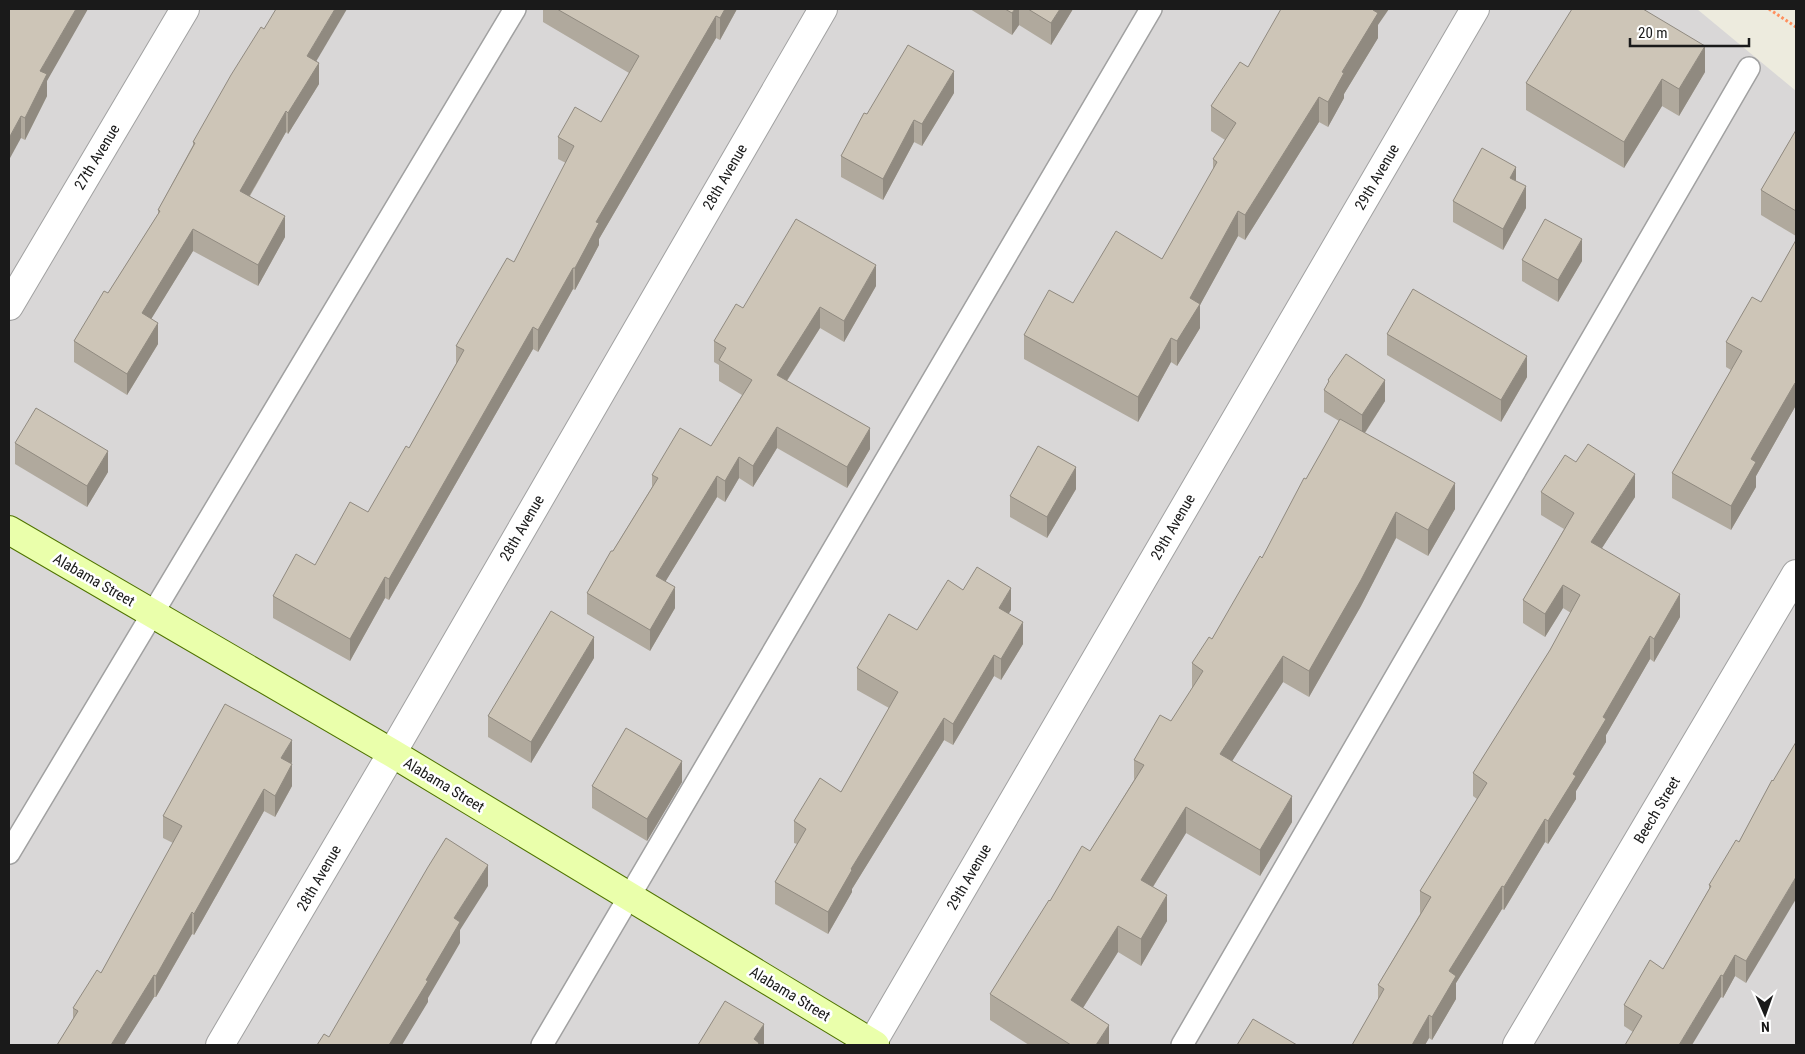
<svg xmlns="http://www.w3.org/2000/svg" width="1805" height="1054" viewBox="0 0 1805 1054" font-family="'Roboto Condensed',sans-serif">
	<rect width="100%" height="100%" fill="#edebde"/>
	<!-- residential -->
	<polygon fill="#d9d7d7" points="9,9 1697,9 1796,91 1796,1045 9,1045"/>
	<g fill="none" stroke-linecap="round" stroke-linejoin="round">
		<defs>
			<g id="lane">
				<polyline points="9,853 515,9"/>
				<polyline points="542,1045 1151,9"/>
				<polyline points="1182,1045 1749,68"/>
			</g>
			<g id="street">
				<polyline points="9,306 185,9"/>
				<polyline points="220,1045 392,753 823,9"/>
				<polyline points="871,1045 1475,9"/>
				<polyline points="1517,1045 1796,574"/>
			</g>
			<polyline id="secondary" points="9,530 392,753 875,1045"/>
		</defs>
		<!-- lane casing -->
		<use href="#lane" stroke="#a1a1a1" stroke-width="24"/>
		<!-- street casing -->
		<use href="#street" stroke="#a1a1a1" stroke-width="30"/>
		<!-- secondary casing -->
		<use href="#secondary" stroke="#4f7300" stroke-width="30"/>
		<!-- path -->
		<polyline stroke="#ff8f5e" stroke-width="3" stroke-dasharray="2.5 2.5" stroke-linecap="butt" points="1769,9 1796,27"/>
		<!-- lane -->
		<use href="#lane" stroke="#fff" stroke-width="21"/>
		<!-- street -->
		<use href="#street" stroke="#fff" stroke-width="28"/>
		<!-- secondary -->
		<use href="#secondary" stroke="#eaffab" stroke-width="28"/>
	</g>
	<!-- wall -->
	<g fill="#b0a99d">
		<polygon points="9,9 47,81 47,96 25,140 21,138"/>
		<polygon points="543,9 737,9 720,40 716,38 599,239 599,245 575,290 573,289 538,352 533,349 389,600 385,598 350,661 273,618 273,596 315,565 368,512 409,448 456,364 456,346 514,262 566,163 558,159 558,137 601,122 629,73 543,22"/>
		<polygon points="970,9 1073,9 1051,45 1019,25 1012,35"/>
		<polygon points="1378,25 1378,38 1344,94 1344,98 1328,127 1319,122 1245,240 1238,236 1200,305 1200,328 1177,366 1171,362 1138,422 1024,359 1024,335 1073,303 1162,259 1213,170 1213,159 1225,140 1211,131 1211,106 1248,67"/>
		<polygon points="316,61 319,84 288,134 286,132 250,196 285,237 258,286 193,251 151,319 158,344 127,395 74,362 74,341 108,293 158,214 158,210 193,145 193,142"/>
		<polygon points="1705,72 1679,116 1662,106 1624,168 1526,110 1526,83"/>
		<polygon points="954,93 922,146 914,142 883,200 841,177 841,156 867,114"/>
		<polygon points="1796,130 1796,236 1761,215 1761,190"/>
		<polygon points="1516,181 1526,208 1503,250 1453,222 1453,201"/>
		<polygon points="1796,240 1796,408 1795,407 1756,476 1756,487 1731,530 1672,498 1672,473 1731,370 1726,367 1726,342 1761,302"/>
		<polygon points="1522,260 1582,261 1558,302 1522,281"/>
		<polygon points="876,286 844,342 820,328 787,381 870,449 847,488 777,448 753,487 739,478 725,502 717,497 665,582 675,608 650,651 587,614 587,593 652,487 652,475 711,446 742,395 719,381 719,365 714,362 714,341 743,308"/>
		<polygon points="1387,334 1527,377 1501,422 1387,355"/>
		<polygon points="1328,380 1385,401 1365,433 1455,509 1428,556 1396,538 1361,606 1309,697 1283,682 1232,761 1292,822 1260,876 1186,833 1153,887 1167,921 1141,966 1118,952 1083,1008 1109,1045 1029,1045 990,1020 990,994 1090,851 1134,780 1134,760 1171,721 1192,689 1192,663 1212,639 1262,558 1339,421 1324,412 1324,390 1328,383"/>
		<polygon points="15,443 108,472 87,507 15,464"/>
		<polygon points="1076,489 1047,538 1010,517 1010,496"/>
		<polygon points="1541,492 1635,497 1602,548 1680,617 1654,662 1650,659 1606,735 1606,742 1576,791 1576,799 1548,844 1545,842 1504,910 1502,909 1456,983 1456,999 1432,1040 1429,1038 1425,1045 1352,1045 1378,1000 1378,985 1420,914 1420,891 1477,799 1473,796 1473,773 1550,650 1571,613 1563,608 1545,637 1523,623 1523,600 1564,529 1541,515"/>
		<polygon points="963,590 1011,610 1008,614 1023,644 1001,680 994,676 953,745 944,740 852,889 852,892 828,934 775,904 775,882 797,844 794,843 794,821 841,792 889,708 857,690 857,668 917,630"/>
		<polygon points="594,658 531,763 488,737 488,716"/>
		<polygon points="292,762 291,764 292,786 275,817 264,811 194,935 192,934 156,997 154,997 124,1045 57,1045 73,1019 73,1008 101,973 173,843 163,838 163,816"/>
		<polygon points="1772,780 1746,983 1735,976 1723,998 1721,997 1633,1032 1624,1026 1624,1005 1663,969 1709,889 1709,885 1739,842"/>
		<polygon points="682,782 647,841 592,808 592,786"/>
	</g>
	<!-- shaded-wall -->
	<g fill="#908a80">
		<polygon points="76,9 88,9 47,81 47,96 25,140 25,118 40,71"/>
		<polygon points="335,9 347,9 307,77 307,56"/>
		<polygon points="725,9 737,9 720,40 720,18"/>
		<polygon points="1015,9 1019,9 1019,25 1012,35 1012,13"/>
		<polygon points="1060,9 1073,9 1051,45 1051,23"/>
		<polygon points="1373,9 1389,9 1378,25 1378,38 1344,94 1344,98 1328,127 1328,102"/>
		<polygon points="716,16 716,38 599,239 599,245 575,290 575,268 596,222"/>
		<polygon points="1705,46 1705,72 1679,116 1679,89"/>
		<polygon points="319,63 319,84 288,134 288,113"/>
		<polygon points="954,71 954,93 922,146 922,124"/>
		<polygon points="1662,79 1662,106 1624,168 1624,142"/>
		<polygon points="1319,97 1319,122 1245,240 1245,215"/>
		<polygon points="286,111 286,132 240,212 240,191"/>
		<polygon points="21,116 21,138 9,160 9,138"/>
		<polygon points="914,120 914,142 883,200 883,179"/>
		<polygon points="1516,167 1516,189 1510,178"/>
		<polygon points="1526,186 1526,208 1503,250 1503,229"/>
		<polygon points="1238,211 1238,236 1200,305 1200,328 1177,366 1177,341 1190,298"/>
		<polygon points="285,216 285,237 258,286 258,265"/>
		<polygon points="193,229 193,251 142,334 142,313"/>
		<polygon points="1582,239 1582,261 1558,302 1558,280"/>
		<polygon points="876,265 876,286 844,342 844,321"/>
		<polygon points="573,268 573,289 538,352 538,330"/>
		<polygon points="820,307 820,328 777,396 777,375"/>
		<polygon points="158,323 158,344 127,395 127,374"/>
		<polygon points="533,327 533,349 389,600 389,579"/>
		<polygon points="1171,338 1171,362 1138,422 1138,397"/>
		<polygon points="1527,356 1527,377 1501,422 1501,400"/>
		<polygon points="1385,380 1385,401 1362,437 1362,415"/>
		<polygon points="1795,383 1795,407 1756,476 1756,487 1731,530 1731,506 1751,459"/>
		<polygon points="777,427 777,448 753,487 753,466"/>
		<polygon points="870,428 870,449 847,488 847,467"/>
		<polygon points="108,451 108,472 87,507 87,486"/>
		<polygon points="739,457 739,478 725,502 725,481"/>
		<polygon points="1076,467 1076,489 1047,538 1047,517"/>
		<polygon points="1635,474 1635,497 1591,565 1591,542"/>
		<polygon points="717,476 717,497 656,597 656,576"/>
		<polygon points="1455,483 1455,509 1428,556 1428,530"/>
		<polygon points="1396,512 1396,538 1361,606 1309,697 1309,671"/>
		<polygon points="385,577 385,598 350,661 350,639"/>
		<polygon points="1563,585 1563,608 1545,637 1545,614"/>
		<polygon points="675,587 675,608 650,651 650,630"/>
		<polygon points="1011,588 1011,610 999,630 999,608"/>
		<polygon points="1680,594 1680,617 1654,662 1654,639"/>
		<polygon points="1023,622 1023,644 1001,680 1001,659"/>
		<polygon points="1650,636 1650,659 1606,735 1606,742 1576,791 1576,799 1548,844 1548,821 1603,717"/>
		<polygon points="594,637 594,658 531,763 531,742"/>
		<polygon points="994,655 994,676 953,745 953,724"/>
		<polygon points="1283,656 1283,682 1220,780 1220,754"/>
		<polygon points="944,718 944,740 852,889 852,892 828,934 828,912 851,869"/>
		<polygon points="292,740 292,762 281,780 281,758"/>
		<polygon points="682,761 682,782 647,841 647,819"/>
		<polygon points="292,764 292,786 275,817 275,796"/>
		<polygon points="264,789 264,811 194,935 194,914"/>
		<polygon points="1292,796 1292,822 1260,876 1260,850"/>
		<polygon points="1186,807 1186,833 1141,906 1141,880"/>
		<polygon points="1545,819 1545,842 1504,910 1504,887"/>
		<polygon points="488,865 488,886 460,930 460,943 428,998 428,1002 402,1045 389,1045 426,980 454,918"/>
		<polygon points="1796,877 1796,899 1746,983 1746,961"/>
		<polygon points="1502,886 1502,909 1456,983 1456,999 1432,1040 1432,1017 1449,971"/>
		<polygon points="1167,895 1167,921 1141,966 1141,939"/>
		<polygon points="192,912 192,934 156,997 156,976"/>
		<polygon points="1118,926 1118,952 1071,1027 1071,1000"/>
		<polygon points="1735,955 1735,976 1723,998 1723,976"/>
		<polygon points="154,975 154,997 124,1045 111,1045"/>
		<polygon points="1721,975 1721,997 1692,1045 1679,1045"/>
		<polygon points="1429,1015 1429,1038 1425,1045 1412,1045"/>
		<polygon points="764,1024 764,1045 754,1045 754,1039"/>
		<polygon points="1109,1025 1109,1045 1096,1045"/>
	</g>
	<!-- building -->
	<g fill="#cdc5b7" stroke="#908a80">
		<polygon points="9,9 76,9 40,71 47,74 25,118 21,116 9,138"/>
		<polygon points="276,9 335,9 307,56 319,63 288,113 286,111 240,191 285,216 258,265 193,229 142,313 158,323 127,374 74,341 104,291 108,293 160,211 158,210 195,143 193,142 231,75 261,27 264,29"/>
		<polygon points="557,9 725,9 720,18 716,16 596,222 599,223 575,268 573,268 538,330 533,327 389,579 385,577 350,639 273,596 296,554 315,565 350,502 368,512 406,446 409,448 464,350 456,346 507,258 514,262 574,146 558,137 575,107 601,122 639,56"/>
		<polygon points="1005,9 1015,9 1012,13"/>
		<polygon points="1028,9 1060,9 1051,23"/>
		<polygon points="1281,9 1373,9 1373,10 1378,13 1342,72 1344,73 1328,102 1319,97 1245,215 1238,211 1190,298 1200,304 1177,341 1171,338 1138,397 1024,335 1049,290 1073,303 1116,231 1162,259 1217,162 1213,159 1236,123 1211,106 1240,62 1248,67"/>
		<polygon points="1572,9 1643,9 1705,46 1679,89 1662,79 1624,142 1526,83"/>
		<polygon points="908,45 954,71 922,124 914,120 883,179 841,156 864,113 867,114"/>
		<polygon points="1796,130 1796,211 1761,190"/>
		<polygon points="1482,148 1516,167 1510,178 1526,186 1503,229 1453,201"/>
		<polygon points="796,219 876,265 844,321 820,307 777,375 870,428 847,467 777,427 753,466 739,457 725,481 717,476 656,576 675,587 650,630 587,593 611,551 613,551 658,478 652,475 680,428 711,446 752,380 719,360 726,348 714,341 736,304 743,308"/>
		<polygon points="1545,219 1582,239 1558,280 1522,260"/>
		<polygon points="1796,240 1796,383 1795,383 1751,459 1756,462 1731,506 1672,473 1742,351 1726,342 1752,297 1761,302"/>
		<polygon points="1413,289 1527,356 1501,400 1387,334"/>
		<polygon points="1346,354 1385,380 1362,415 1324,390 1329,381 1328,380"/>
		<polygon points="36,408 108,451 87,486 15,443"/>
		<polygon points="1340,419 1455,483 1428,530 1396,512 1361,580 1309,671 1283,656 1220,754 1292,796 1260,850 1186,807 1141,880 1167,895 1141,939 1118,926 1071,1000 1109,1025 1096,1045 1071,1045 990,994 1049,900 1050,901 1082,846 1090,851 1144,765 1134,760 1160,715 1171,721 1203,671 1192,663 1209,637 1212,639 1260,556 1262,558 1304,478 1306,479"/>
		<polygon points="1588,444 1635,474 1591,542 1680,594 1654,639 1650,636 1603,717 1606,719 1573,774 1576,776 1548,821 1545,819 1504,887 1502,886 1449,971 1456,976 1432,1017 1429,1015 1412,1045 1352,1045 1384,989 1378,985 1431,897 1420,891 1487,783 1473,773 1550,650 1580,595 1563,585 1545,614 1523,600 1574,513 1541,492 1565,455 1576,462"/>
		<polygon points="1038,446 1076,467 1047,517 1010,496"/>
		<polygon points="977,567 1011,588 999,608 1023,622 1001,659 994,655 953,724 944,718 851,869 852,870 828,912 775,882 806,829 794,821 820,778 841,792 898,692 857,668 889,614 917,630 948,580 963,590"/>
		<polygon points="551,611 594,637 531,742 488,716"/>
		<polygon points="225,704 292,740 281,758 292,764 275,796 264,789 194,914 192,912 156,976 154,975 111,1045 57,1045 78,1011 73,1008 97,970 101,973 182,826 163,816"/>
		<polygon points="626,728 682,761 647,819 592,786"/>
		<polygon points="1796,742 1796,877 1746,961 1735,955 1723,976 1721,975 1679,1045 1625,1045 1642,1016 1624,1005 1650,960 1663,969 1711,886 1709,885 1736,840 1739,842 1772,780 1773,781"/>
		<polygon points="446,838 488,865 454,918 460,922 426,980 428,981 389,1045 317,1045 324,1034 329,1037 428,867"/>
		<polygon points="725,1001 764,1024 754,1039 759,1043 758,1045 698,1045"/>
		<polygon points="1253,1019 1297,1045 1237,1045"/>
	</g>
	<g text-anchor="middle" stroke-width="5" stroke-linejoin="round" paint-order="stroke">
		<!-- street labels -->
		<g font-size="15" fill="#1a1a1a" stroke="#fff">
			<text transform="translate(97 157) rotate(-59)" y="5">27th Avenue</text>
			<text transform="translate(725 177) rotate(-60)" y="5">28th Avenue</text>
			<text transform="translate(1377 177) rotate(-60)" y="5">29th Avenue</text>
			<text transform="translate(1173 527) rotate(-60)" y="5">29th Avenue</text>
			<text transform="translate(522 528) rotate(-60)" y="5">28th Avenue</text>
			<text transform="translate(94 580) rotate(30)" y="5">Alabama Street</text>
			<text transform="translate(444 785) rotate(31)" y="5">Alabama Street</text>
			<text transform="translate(1657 810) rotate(-59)" y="5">Beech Street</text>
			<text transform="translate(969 877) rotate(-60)" y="5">29th Avenue</text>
			<text transform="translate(319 878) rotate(-60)" y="5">28th Avenue</text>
			<text transform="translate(790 994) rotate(31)" y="5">Alabama Street</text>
		</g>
	</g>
	<!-- border -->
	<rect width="1805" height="1054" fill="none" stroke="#1a1a1a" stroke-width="20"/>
	<!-- north arrow -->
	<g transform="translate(1765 1014) rotate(178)" stroke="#ffffff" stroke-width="4" paint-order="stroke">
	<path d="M0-4L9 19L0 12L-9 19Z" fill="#1a1a1a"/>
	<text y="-8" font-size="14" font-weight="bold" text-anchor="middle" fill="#1a1a1a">N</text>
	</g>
	<!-- scale -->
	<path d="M1630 38v8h119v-8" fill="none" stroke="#1a1a1a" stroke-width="2.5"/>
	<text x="1638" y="38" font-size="15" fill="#1a1a1a" stroke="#ffffff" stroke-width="4" paint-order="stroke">20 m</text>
</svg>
